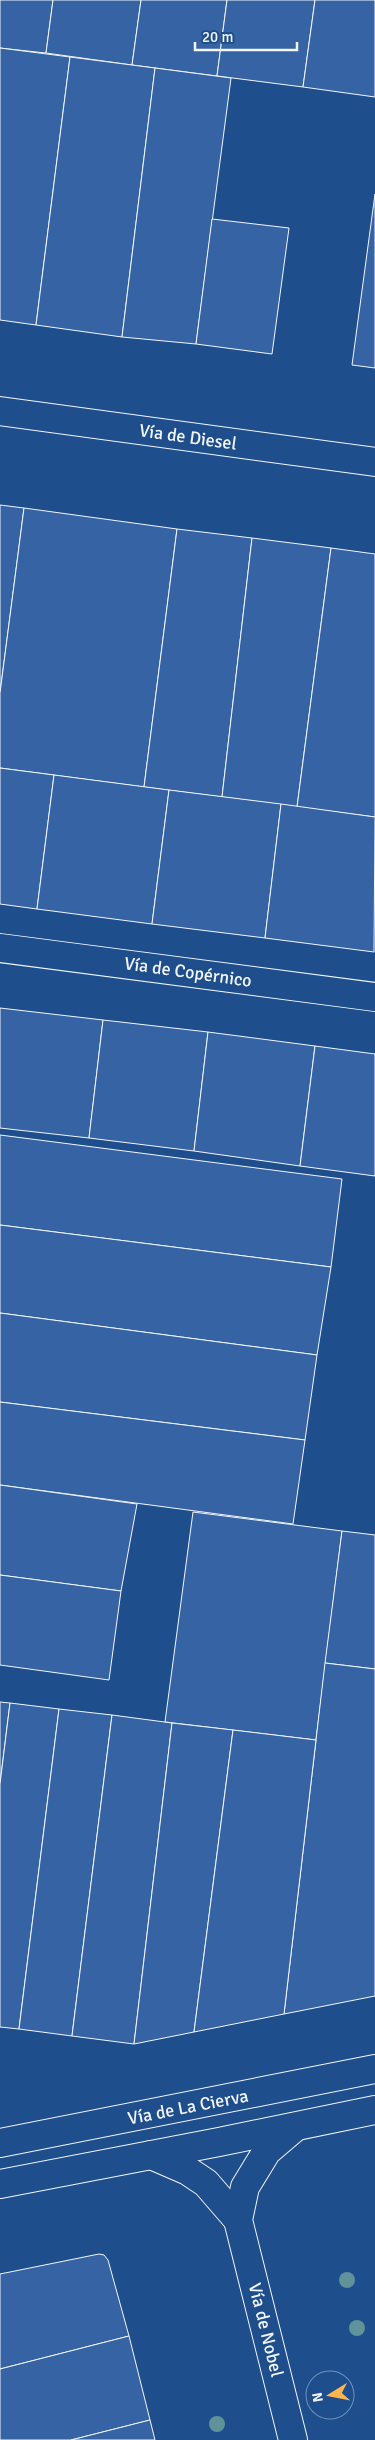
<svg xmlns="http://www.w3.org/2000/svg" width="375" height="2440" viewBox="0 0 375 2440" font-family="Signika,sans-serif">
	<rect width="100%" height="100%" fill="#1f4e8c"/>
	<!-- building -->
	<g fill="#3563a3" stroke="#f2f6ff">
		<polygon points="0,0 53,0 46,53 0,48"/>
		<polygon points="53,0 141,0 132,65 46,53"/>
		<polygon points="141,0 227,0 217,76 132,65"/>
		<polygon points="227,0 315,0 303,87 217,76"/>
		<polygon points="315,0 375,0 375,97 303,87"/>
		<polygon points="0,48 70,57 36,325 0,320"/>
		<polygon points="70,57 155,68 122,337 36,325"/>
		<polygon points="155,68 231,78 196,344 122,337"/>
		<polygon points="375,194 375,368 352,365"/>
		<polygon points="212,219 289,228 272,354 196,344"/>
		<polygon points="0,505 24,508 0,693"/>
		<polygon points="24,508 177,529 144,787 0,768 0,693"/>
		<polygon points="177,529 252,538 222,797 144,787"/>
		<polygon points="252,538 331,548 297,807 222,797"/>
		<polygon points="331,548 375,554 375,817 297,807"/>
		<polygon points="0,768 54,775 37,909 0,904"/>
		<polygon points="54,775 169,790 152,924 37,909"/>
		<polygon points="169,790 281,804 265,938 152,924"/>
		<polygon points="281,804 375,817 374,952 265,938"/>
		<polygon points="0,1008 103,1020 89,1138 0,1128"/>
		<polygon points="103,1020 208,1032 194,1151 89,1138"/>
		<polygon points="208,1032 315,1046 300,1166 194,1151"/>
		<polygon points="315,1046 375,1054 375,1176 300,1166"/>
		<polygon points="0,1135 342,1179 331,1267 0,1225"/>
		<polygon points="0,1225 331,1267 317,1355 0,1313"/>
		<polygon points="0,1313 317,1355 305,1440 0,1402"/>
		<polygon points="0,1402 305,1440 293,1524 0,1485"/>
		<polygon points="0,1485 137,1504 121,1591 0,1575"/>
		<polygon points="193,1512 342,1531 316,1740 165,1722"/>
		<polygon points="342,1531 375,1535 375,1669 325,1663"/>
		<polygon points="0,1575 121,1591 109,1680 0,1665"/>
		<polygon points="325,1663 375,1669 375,1996 284,2014"/>
		<polygon points="0,1702 10,1703 0,1784"/>
		<polygon points="10,1703 59,1709 19,2029 0,2027 0,1784"/>
		<polygon points="59,1709 112,1715 72,2036 19,2029"/>
		<polygon points="112,1715 172,1723 134,2044 72,2036"/>
		<polygon points="172,1723 233,1730 194,2032 134,2044"/>
		<polygon points="233,1730 316,1740 284,2014 194,2032"/>
		<polygon points="99,2254 104,2255 108,2260 129,2336 0,2369 0,2274"/>
		<polygon points="129,2336 150,2420 71,2440 0,2440 0,2369"/>
		<polygon points="150,2420 155,2440 71,2440"/>
	</g>
	<g fill="none" stroke-linecap="round" stroke-linejoin="round">
		<defs>
			<g id="minor">
				<polyline points="0,411 375,462"/>
				<polyline points="0,948 375,997"/>
			</g>
			<g id="secondary">
				<polyline points="0,2143 375,2069"/>
				<polyline points="151,2155 188,2171 206,2183 238,2220"/>
				<polyline points="0,2184 219,2142 375,2110"/>
				<polyline points="293,2440 238,2220 245,2187 267,2151 294,2128"/>
			</g>
		</defs>
		<!-- minor casing -->
		<use href="#minor" stroke="#f2f6ff" stroke-width="30"/>
		<!-- secondary casing -->
		<use href="#secondary" stroke="#f2f6ff" stroke-width="30"/>
		<!-- minor -->
		<use href="#minor" stroke="#1f4e8c" stroke-width="28"/>
		<!-- secondary -->
		<use href="#secondary" stroke="#1f4e8c" stroke-width="28"/>
	</g>
	<!-- trees -->
	<g fill="#61919a">
		<circle cx="347" cy="2280" r="8"/>
		<circle cx="357" cy="2328" r="8"/>
		<circle cx="217" cy="2424" r="8"/>
	</g>
	<g text-anchor="middle" stroke-width="4" stroke-linejoin="round" paint-order="stroke">
		<!-- street labels -->
		<g font-size="18" fill="#f2f6ff" stroke="#1f4e8c">
			<text transform="translate(188 437) rotate(8)" y="6">Vía de Diesel</text>
			<text transform="translate(188 972) rotate(8)" y="6">Vía de Copérnico</text>
			<text transform="translate(188 2107) rotate(-11)" y="6">Vía de La Cierva</text>
			<text transform="translate(266 2330) rotate(76)" y="6">Vía de Nobel</text>
		</g>
	</g>
	<!-- north arrow -->
	<g transform="translate(330 2395) rotate(260)"><circle r="24" fill="#1f4e8c" stroke="#7391ba"/>
	<path d="M0-4L9 19L0 12L-9 19Z" fill="#ffb74d"/>
	<text y="-8" font-size="14" font-weight="bold" text-anchor="middle" fill="#f2f6ff">N</text>
	</g>
	<!-- scale -->
	<path d="M195 42v8h102v-8" fill="none" stroke="#f2f6ff" stroke-width="2.5"/>
	<text x="202" y="42" font-size="15" fill="#f2f6ff" stroke="#1f4e8c" stroke-width="4" paint-order="stroke">20 m</text>
</svg>
